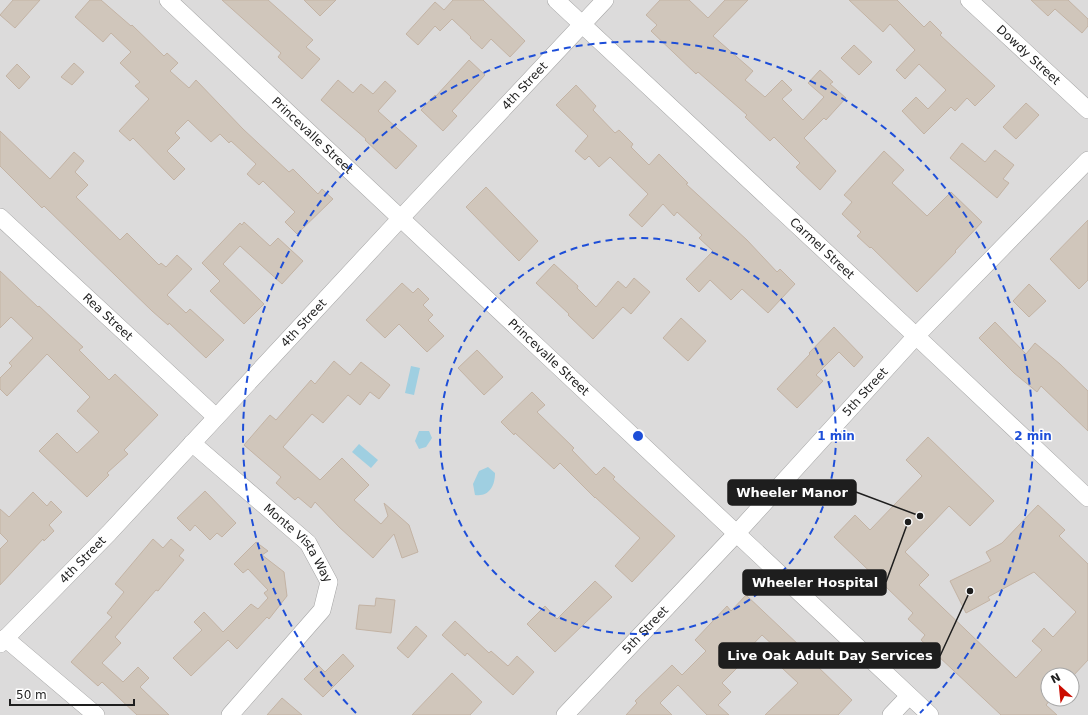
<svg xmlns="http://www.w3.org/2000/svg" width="1088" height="715" viewBox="0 0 1088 715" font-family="'DejaVu Sans',sans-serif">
	<rect width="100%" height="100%" fill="#f0ece3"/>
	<!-- residential -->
	<path fill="#dcdbdb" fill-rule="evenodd" d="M0,0H1088V715H0ZM1048,675H1072V699H1048Z"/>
	<!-- water -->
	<g fill="#9fcfe1">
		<polygon points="411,366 420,368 414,395 405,393"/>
		<polygon points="419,431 429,431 432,438 426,447 419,449 415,441"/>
		<polygon points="359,444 378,460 371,468 352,452"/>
		<path d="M488,467L495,473C495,486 489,497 475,495L473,484L479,471Z"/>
	</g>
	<!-- building -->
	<g fill="#d0c6bb" stroke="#c3b3a4">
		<polygon points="13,0 40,0 15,28 0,15"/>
		<polygon points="90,0 101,0 131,26 132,25 164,56 167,53 178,63 170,71 189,88 196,80 243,129 289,172 293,169 318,194 322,189 333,199 297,234 285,222 295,212 263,181 259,185 247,174 256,164 231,141 229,143 220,134 211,142 188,120 175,133 180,138 167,151 185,169 174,180 133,138 130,141 119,131 149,99 135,86 140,82 120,63 131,52 111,33 103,42 75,17"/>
		<polygon points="222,0 268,0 313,40 306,47 320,59 302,79 278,57 281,53"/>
		<polygon points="304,0 336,0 320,16"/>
		<polygon points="453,0 483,0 525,41 510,57 491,39 482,49 470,38 471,37 452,19 440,31 435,26 418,45 406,34 435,2 444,10"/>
		<polygon points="660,0 689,0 708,18 725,0 748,0 713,36 753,71 745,80 765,97 782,80 792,90 782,99 803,120 824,97 808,83 820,70 833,82 830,84 846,98 826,120 824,118 804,138 836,171 820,190 796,167 800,163 774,137 770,141 745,117 747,115 698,72 696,74 651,31 657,25 646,15"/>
		<polygon points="849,0 897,0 924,27 930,21 942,33 940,35 995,86 975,106 967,98 955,111 951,107 924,134 902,111 916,97 928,109 946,90 919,64 905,79 896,70 915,50 890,24 883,32"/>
		<polygon points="1031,0 1068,0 1088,19 1088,26 1082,33 1055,9 1048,16"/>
		<polygon points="854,45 872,62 859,75 841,58"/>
		<polygon points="469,60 485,75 452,111 457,116 443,131 421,110 435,95 436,96"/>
		<polygon points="74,63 84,72 72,85 61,77"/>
		<polygon points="17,64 30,77 19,89 6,76"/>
		<polygon points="338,80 353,93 361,84 373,94 385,81 396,91 378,111 417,146 396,169 365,140 366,139 321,100"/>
		<polygon points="576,85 596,106 593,110 615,133 619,130 633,144 631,147 649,165 659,154 688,183 686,184 747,240 777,272 780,269 795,284 768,313 742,289 731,300 710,280 699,292 686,279 713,251 699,238 702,235 677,212 674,216 663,204 642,227 629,215 648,194 610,157 599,167 589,156 585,160 575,151 588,136 556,105"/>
		<polygon points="1026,103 1039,115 1016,139 1003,127"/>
		<polygon points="0,131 50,179 74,152 84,161 75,172 88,185 76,197 120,240 127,233 159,265 161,263 166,267 177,255 192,269 167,295 186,313 190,309 224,340 206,358 169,323 168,325 152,311 44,206 42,208 0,166"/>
		<polygon points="962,143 985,162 995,150 1014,165 1003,179 1009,183 997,198 950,158"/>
		<polygon points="884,151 904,170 892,183 927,216 951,192 982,222 955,251 956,252 917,292 871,247 870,248 857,236 861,232 842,214 852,202 844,195"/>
		<polygon points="486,187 538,241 519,261 466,207"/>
		<polygon points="1088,220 1088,280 1079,289 1050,259"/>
		<polygon points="244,222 270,246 278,238 303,261 282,284 240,246 223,264 264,304 244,324 210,291 220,281 202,263 240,223 242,225"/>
		<polygon points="554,264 578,286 577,288 596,307 618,281 626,288 634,278 650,292 631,314 623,307 593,339 568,315 569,314 536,283"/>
		<polygon points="0,271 38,307 39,306 83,347 79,350 109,380 115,374 158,415 124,450 128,454 107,473 109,475 87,497 39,451 57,433 77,453 99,432 77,411 90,397 47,354 7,396 0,389 0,378 12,366 9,363 33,338 11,317 0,328"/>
		<polygon points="402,283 413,293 418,288 429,299 423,305 433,315 428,320 444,336 427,352 399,324 385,338 366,320"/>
		<polygon points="1029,284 1046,301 1029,317 1013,301"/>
		<polygon points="681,318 706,341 688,361 663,338"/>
		<polygon points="995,322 1026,354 1035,343 1060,364 1088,391 1088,431 1041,386 1037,392 1014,373 979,338"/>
		<polygon points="834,327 863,357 854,367 839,352 816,375 823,381 797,408 777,389 810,354 809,353"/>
		<polygon points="477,350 503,377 484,395 458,368"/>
		<polygon points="334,361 350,375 361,362 390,385 379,399 370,392 360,405 348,395 323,423 312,414 283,447 320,480 342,458 369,485 354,500 381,524 388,516 384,503 409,525 418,552 402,558 394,534 373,558 339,527 315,502 311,508 298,497 295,500 276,483 281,477 244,445 270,415 276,420 311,380 315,384"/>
		<polygon points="532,392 545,405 537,412 574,448 572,450 596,475 604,467 615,477 613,479 675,536 632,582 615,566 640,538 595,497 595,498 560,463 554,469 515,433 514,435 501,422"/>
		<polygon points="928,437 994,501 970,526 949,506 905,552 929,575 919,585 1016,678 1042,650 1032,641 1044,628 1053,637 1076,612 1034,572 988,597 990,600 966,613 950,581 991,561 986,552 1002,543 1038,505 1065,530 1059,536 1088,564 1088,660 1072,677 1072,675 1048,675 1048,699 1051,699 1046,705 1057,715 1001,715 921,640 925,635 908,619 913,613 834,537 855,515 870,530 922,476 906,460"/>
		<polygon points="205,491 236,523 222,537 217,533 210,540 195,525 190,531 177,518"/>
		<polygon points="33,492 47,506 51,501 62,512 49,525 54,531 44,541 43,539 0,585 0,549 8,541 0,533 0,509 9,517"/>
		<polygon points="153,539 163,548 171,539 184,550 179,556 184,560 158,591 156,590 115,637 121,643 102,663 123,682 138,667 149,678 140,687 169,715 137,715 102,682 98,686 71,662 112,617 107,613 124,592 115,584"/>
		<polygon points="256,542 268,551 262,555 284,572 287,596 269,619 267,617 237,649 228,640 191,676 173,658 202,630 194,622 204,612 223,632 251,604 258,609 268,598 264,593 268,590 248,569 243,573 234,564"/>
		<polygon points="595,581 612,597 555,652 527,624 545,606 557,619"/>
		<polygon points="746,595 801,647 805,644 819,658 814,663 852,700 838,715 765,715 798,683 782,668 789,660 762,635 733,665 737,668 722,683 731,692 718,705 729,715 707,715 678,685 660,703 672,715 626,715 637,703 635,701 672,665 682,675 706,651 695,640 727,606 731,611"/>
		<polygon points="376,598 395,600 391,633 356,629 359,605 375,606"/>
		<polygon points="455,621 489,653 491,651 508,666 517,656 534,672 513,695 467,653 465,656 442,635"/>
		<polygon points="416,626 427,636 408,658 397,648"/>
		<polygon points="343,654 354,666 323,697 304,679 318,665 325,672"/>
		<polygon points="452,673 482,702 470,715 412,715"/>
		<polygon points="282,698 302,715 267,715"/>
	</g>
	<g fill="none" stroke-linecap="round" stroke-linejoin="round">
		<defs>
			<g id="minor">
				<path id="s1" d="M168,0L930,715"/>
				<path id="s2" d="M556,0L916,336L1088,498"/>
				<path id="s3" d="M969,0L1088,110"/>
				<path id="s4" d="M0,217L216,417"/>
				<path id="s5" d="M192,443L308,543L329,582L322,610L230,715"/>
				<polyline points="5,638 96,715"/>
				<path id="s6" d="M0,644L109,533L400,219L605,0"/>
				<path id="s7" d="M565,715L736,534L916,336L1088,160"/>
				<polyline points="891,715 909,696"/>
			</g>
		</defs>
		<!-- minor casing -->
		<use href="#minor" stroke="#a5a5a5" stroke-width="18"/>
		<!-- minor -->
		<use href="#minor" stroke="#fff" stroke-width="17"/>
	</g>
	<!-- distance rings -->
	<g fill="none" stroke="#1d4ed8" stroke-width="2" stroke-dasharray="7 5">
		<circle cx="638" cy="436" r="198"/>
		<path d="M356 713A395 395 0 1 1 920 713"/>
	</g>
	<g text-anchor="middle" stroke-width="3" stroke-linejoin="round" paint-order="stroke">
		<!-- street labels -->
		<g font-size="12" fill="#1e1e1e" stroke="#fff">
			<text dy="4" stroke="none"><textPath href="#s3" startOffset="81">Dowdy Street</textPath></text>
			<text dy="4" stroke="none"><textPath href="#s6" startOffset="766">4th Street</textPath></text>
			<text dy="4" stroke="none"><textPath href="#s1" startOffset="198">Princevalle Street</textPath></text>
			<text dy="4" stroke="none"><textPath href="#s2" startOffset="364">Carmel Street</textPath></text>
			<text dy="4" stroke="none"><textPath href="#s4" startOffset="147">Rea Street</textPath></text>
			<text dy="4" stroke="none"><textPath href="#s6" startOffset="442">4th Street</textPath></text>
			<text dy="4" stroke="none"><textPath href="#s1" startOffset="522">Princevalle Street</textPath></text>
			<text dy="4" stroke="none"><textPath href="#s7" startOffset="441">5th Street</textPath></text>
			<text dy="4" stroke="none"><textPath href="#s5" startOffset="147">Monte Vista Way</textPath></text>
			<text dy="4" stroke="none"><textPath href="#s6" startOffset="118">4th Street</textPath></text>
			<text dy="4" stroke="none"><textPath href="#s7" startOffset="117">5th Street</textPath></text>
		</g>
	</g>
	<circle cx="638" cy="436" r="6" fill="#1d4ed8" stroke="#fff" stroke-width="2"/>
	<g font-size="12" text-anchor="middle" font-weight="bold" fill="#1d4ed8" stroke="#fff" stroke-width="3" stroke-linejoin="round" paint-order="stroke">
		<text x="836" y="440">1 min</text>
		<text x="1033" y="440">2 min</text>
	</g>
	<!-- callouts -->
	<path fill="none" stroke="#1e1e1e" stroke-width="1.5" d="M920 516L856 492M908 522L886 582M970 591L940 656"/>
	<g fill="#1e1e1e" stroke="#fff" stroke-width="1.5">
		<circle cx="920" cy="516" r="4"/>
		<circle cx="908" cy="522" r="4"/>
		<circle cx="970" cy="591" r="4"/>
	</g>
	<g fill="#1e1e1e" stroke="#1e1e1e" stroke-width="1.5">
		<rect x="728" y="480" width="128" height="25" rx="4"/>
		<rect x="743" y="570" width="143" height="25" rx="4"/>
		<rect x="719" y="643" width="221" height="25" rx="4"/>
	</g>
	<g font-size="13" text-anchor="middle" font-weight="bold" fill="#fff">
		<text x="792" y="497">Wheeler Manor</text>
		<text x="815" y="587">Wheeler Hospital</text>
		<text x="830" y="660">Live Oak Adult Day Services</text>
	</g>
	<!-- north arrow -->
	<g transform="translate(1060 687) rotate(333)"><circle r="19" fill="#ffffff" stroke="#a5a5a5"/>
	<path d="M0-3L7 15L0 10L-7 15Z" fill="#cb0c00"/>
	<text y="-6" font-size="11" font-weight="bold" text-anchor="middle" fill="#1e1e1e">N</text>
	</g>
	<!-- scale -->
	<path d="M10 699v6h124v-6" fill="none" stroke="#1e1e1e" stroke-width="2"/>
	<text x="16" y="699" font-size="12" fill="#1e1e1e" stroke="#ffffff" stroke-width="3" paint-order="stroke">50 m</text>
</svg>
